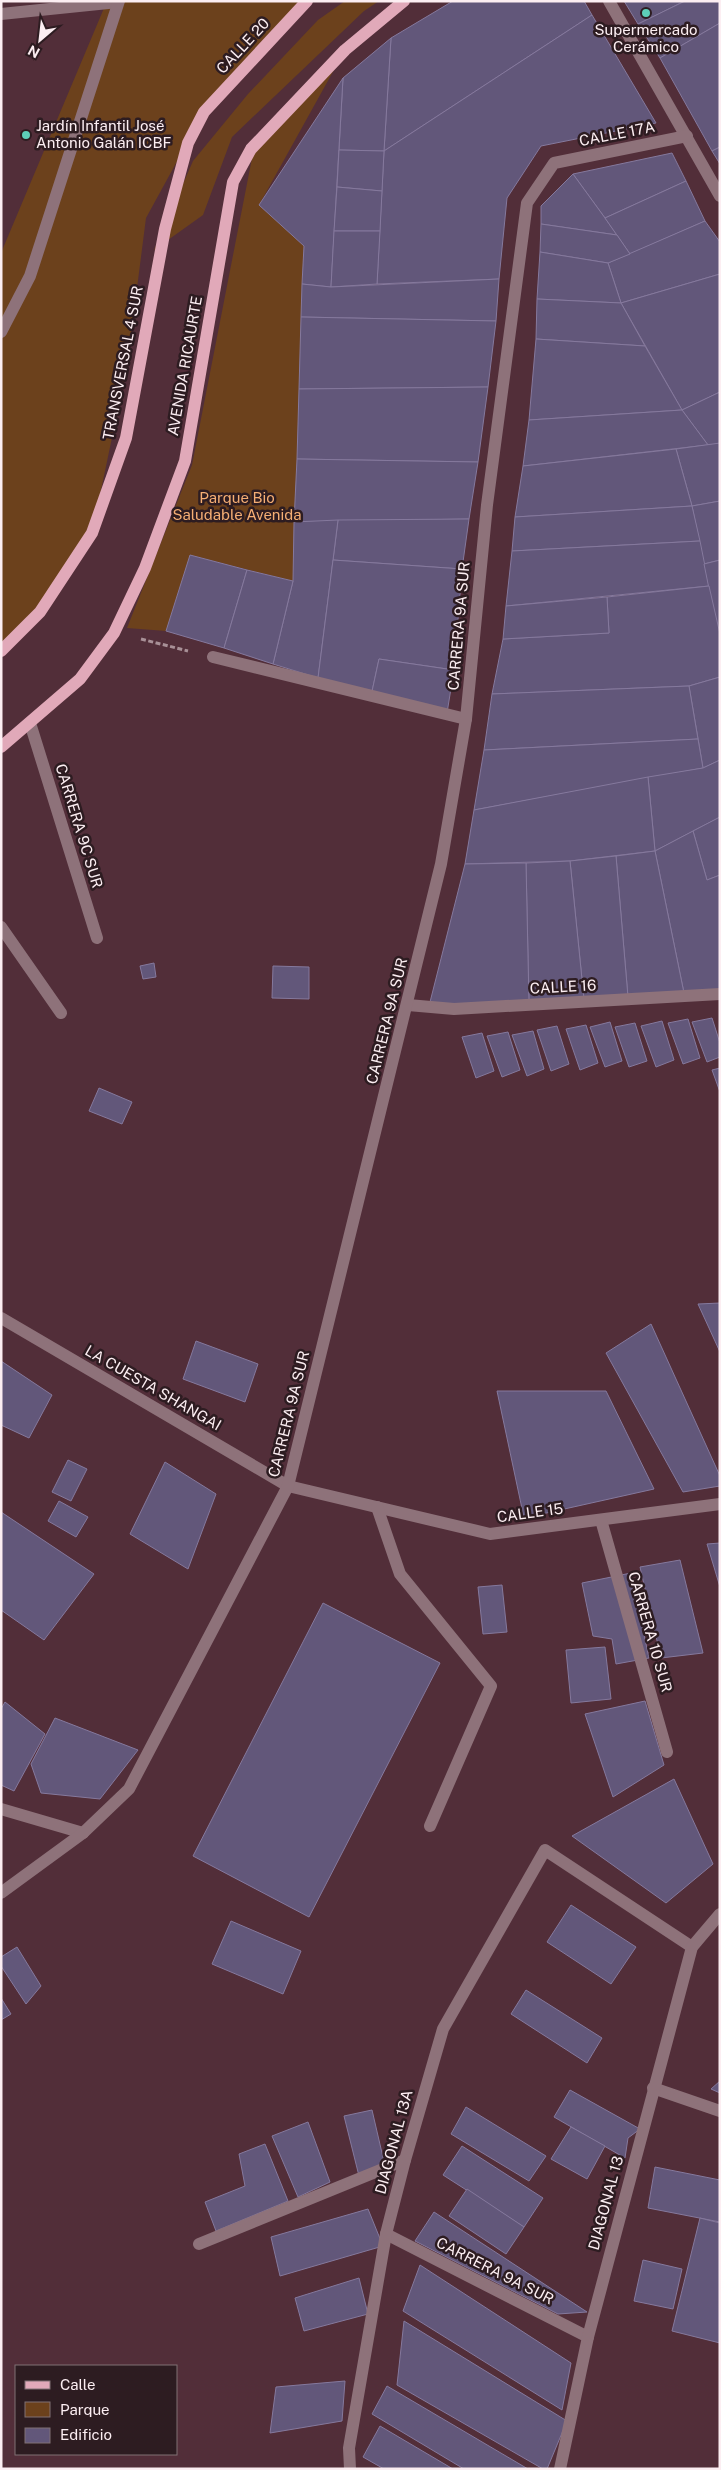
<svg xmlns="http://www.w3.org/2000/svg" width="721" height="2470" viewBox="0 0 721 2470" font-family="'Public Sans',sans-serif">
	<rect width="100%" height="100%" fill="#522e39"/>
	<!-- green -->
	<g fill="#6c411c">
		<polygon points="107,1 307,1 204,112 146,218 127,366 92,533 40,612 1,651 1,253"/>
		<polygon points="345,1 379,1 364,11 232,137 203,215 154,250 193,161 248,94 318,20"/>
		<polygon points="345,50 259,205 304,246 293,581 190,555 166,631 127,628 192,465 253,153"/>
	</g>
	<!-- building -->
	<g fill="#62577a" stroke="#85799d">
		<polygon points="453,1 584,1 592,15 384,151 391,38"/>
		<polygon points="624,1 685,1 638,24"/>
		<polygon points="685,1 720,1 720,23 660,58 638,24"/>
		<polygon points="592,15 656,123 541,146 507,198 499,279 377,284 384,151"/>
		<polygon points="720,23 720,147 712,151 660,58"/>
		<polygon points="391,38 384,151 339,150 343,78"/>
		<polygon points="343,78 331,287 302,284 304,246 259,205"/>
		<polygon points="720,147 720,164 712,151"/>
		<polygon points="339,150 384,151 382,191 337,187"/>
		<polygon points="672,153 686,181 605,218 573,174"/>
		<polygon points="573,174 605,218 617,235 541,224 541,206"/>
		<polygon points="686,181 705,221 630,254 605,218"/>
		<polygon points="337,187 382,191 380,231 334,231"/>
		<polygon points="705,221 720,242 720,274 621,303 608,263"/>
		<polygon points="541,224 617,235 630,254 608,263 540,252"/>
		<polygon points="334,231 380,231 377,284 331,287"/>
		<polygon points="540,252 608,263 621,303 537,299"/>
		<polygon points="720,274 720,392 682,410 621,303"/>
		<polygon points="499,279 496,321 301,317 302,284 331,287"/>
		<polygon points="537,299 621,303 645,346 536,339"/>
		<polygon points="301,317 496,321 488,387 299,389"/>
		<polygon points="536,339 645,346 682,410 529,420"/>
		<polygon points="488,387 478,462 297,459 299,389"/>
		<polygon points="720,392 720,444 708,445 682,410"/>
		<polygon points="682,410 708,445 523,466 529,420"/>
		<polygon points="720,443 720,501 692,506 676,449"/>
		<polygon points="676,449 692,506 515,517 523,466"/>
		<polygon points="297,459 478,462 469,519 294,522"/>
		<polygon points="720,501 720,560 704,564 692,506"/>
		<polygon points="692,506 700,541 512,551 515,517"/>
		<polygon points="469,519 462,569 333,560 338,520"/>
		<polygon points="338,520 333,560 318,678 273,664 293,581 294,522"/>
		<polygon points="700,541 709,586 506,606 512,551"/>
		<polygon points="190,555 247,570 224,648 166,631"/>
		<polygon points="333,560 462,569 454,670 379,659 371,696 318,678"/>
		<polygon points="720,560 720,632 718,633 704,564"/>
		<polygon points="247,570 293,581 273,664 224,648"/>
		<polygon points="709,586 720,634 720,677 689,686 492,694 503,639 609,633 607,597"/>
		<polygon points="607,597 609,633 503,639 506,606"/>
		<polygon points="379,659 454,670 447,713 371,696"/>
		<polygon points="720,677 720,760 703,768 689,686"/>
		<polygon points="689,686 698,739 484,750 492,694"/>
		<polygon points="698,739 703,768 474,810 484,750"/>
		<polygon points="720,760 720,817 655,851 648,777 703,768"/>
		<polygon points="648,777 655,851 570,861 465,864 474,810"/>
		<polygon points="720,817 720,875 707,880 693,831"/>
		<polygon points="693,831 707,880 720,875 720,990 684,993 655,851"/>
		<polygon points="655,851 684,993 628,997 616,856"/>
		<polygon points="616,856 628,997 584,999 570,861"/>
		<polygon points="570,861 584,999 529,1003 526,863"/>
		<polygon points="526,863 529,1003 429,1006 465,864"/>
		<polygon points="154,963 156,977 143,979 140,966"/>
		<polygon points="273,966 309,967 309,999 272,998"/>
		<polygon points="712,1018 720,1043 720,1057 707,1062 692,1022"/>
		<polygon points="688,1019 700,1058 683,1064 668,1023"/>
		<polygon points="662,1021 674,1060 656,1067 641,1026"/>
		<polygon points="610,1022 622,1061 605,1067 590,1027"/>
		<polygon points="635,1023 647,1061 629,1067 615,1027"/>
		<polygon points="586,1025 598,1063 580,1070 566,1029"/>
		<polygon points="557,1026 569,1064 551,1071 537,1030"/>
		<polygon points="533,1031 544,1069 527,1076 512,1035"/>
		<polygon points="508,1032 520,1070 502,1077 487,1036"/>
		<polygon points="482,1033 494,1071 476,1078 462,1037"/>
		<polygon points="720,1068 720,1092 712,1070"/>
		<polygon points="99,1088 132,1102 122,1124 89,1111"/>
		<polygon points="720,1303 720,1352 698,1304"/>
		<polygon points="651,1324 720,1476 720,1486 683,1492 606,1353"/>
		<polygon points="196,1341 258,1364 245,1402 183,1379"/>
		<polygon points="1,1361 52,1395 29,1438 1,1425"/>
		<polygon points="497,1391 606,1391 654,1489 524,1518"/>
		<polygon points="68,1460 87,1469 71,1501 52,1492"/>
		<polygon points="165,1462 216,1494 188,1569 130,1534"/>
		<polygon points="59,1501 88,1517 76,1537 48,1521"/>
		<polygon points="1,1512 94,1574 44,1640 1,1610"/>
		<polygon points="720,1543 720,1587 707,1544"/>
		<polygon points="680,1560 703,1653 661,1658 640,1567"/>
		<polygon points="631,1573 649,1658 616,1664 612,1639 593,1636 582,1583"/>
		<polygon points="502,1585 507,1632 483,1634 478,1587"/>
		<polygon points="323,1603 440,1663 309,1917 193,1856"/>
		<polygon points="605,1647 611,1699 571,1703 566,1650"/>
		<polygon points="645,1701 664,1765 613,1797 585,1714"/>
		<polygon points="5,1702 45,1734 14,1791 1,1785 1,1709"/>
		<polygon points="55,1718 138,1750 100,1799 41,1793 31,1764"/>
		<polygon points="674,1779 713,1864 666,1903 572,1836"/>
		<polygon points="571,1905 636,1947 611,1984 547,1942"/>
		<polygon points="231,1921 301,1951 283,1994 212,1964"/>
		<polygon points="17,1947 41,1986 26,2004 1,1966 1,1957"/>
		<polygon points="526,1990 602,2038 587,2063 511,2014"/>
		<polygon points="1,1998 11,2014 1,2020"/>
		<polygon points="720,2081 720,2093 711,2089"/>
		<polygon points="570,2090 640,2129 628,2138 625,2158 554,2117"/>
		<polygon points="466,2107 546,2156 529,2181 451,2134"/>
		<polygon points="372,2110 385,2166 359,2176 344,2116"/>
		<polygon points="308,2122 330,2182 298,2197 272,2136"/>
		<polygon points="571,2127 605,2146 587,2179 551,2159"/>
		<polygon points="265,2144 288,2201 216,2231 205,2202 245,2186 239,2154"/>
		<polygon points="462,2146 543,2198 524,2227 443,2175"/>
		<polygon points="655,2167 720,2180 720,2222 648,2208"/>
		<polygon points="467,2189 524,2227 506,2254 449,2216"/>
		<polygon points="368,2209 383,2246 280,2276 271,2237"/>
		<polygon points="434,2212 587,2312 558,2314 415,2241"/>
		<polygon points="700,2218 720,2223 720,2343 672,2331"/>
		<polygon points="643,2260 682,2269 673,2309 634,2301"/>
		<polygon points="420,2265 571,2363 562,2410 403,2311"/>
		<polygon points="359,2278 368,2314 304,2331 295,2298"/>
		<polygon points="404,2321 567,2421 547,2469 543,2469 397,2385"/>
		<polygon points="345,2381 342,2421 270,2433 276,2387"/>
		<polygon points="387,2386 528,2469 464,2469 372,2414"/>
		<polygon points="380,2426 453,2469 384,2469 363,2457"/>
	</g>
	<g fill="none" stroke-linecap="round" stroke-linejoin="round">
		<!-- path -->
		<polyline stroke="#a89097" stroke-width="3" stroke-dasharray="5 2.5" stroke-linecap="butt" points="141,639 188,651"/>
		<!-- minor -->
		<g stroke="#8e727a" stroke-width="12">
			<polyline points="609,1 720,196"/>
			<polyline points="1,14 118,2"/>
			<polyline points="1,332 30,276 119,1"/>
			<polyline points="213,657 466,719"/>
			<polyline points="30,723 97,938"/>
			<polyline points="1,927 61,1013"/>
			<polyline points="408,1005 454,1009 720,994"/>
			<polyline points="1,1318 288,1486 490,1534 720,1504"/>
			<polyline points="377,1507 400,1574 491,1686 430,1826"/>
			<polyline points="601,1520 667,1752"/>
			<polyline points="1,1809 83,1833"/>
			<polyline points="1,1893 83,1833 129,1789 288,1486 441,864 466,719 487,505 527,203 554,163 687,136"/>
			<polyline points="653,2088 720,2111"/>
			<polyline points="386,2234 588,2337"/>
			<polyline points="199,2244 405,2160"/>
			<polyline points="350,2469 349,2448 386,2234 405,2160 443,2029 545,1850 692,1947"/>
			<polyline points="560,2469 588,2337 692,1947 720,1914"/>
		</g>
		<!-- major -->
		<g stroke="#e1a9b9" stroke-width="12">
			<polyline points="1,651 40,612 92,533 126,438 165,229 188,143 204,112 307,1"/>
			<polyline points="1,747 80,679 114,633 145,568 185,461 233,182 251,149 345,50 404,1"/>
		</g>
	</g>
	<!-- markers -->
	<g fill="#5dceb9" stroke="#2d1c21" stroke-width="2">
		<circle cx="646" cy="13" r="5"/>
		<circle cx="26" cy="135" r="5"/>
	</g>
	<g text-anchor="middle" stroke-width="5" stroke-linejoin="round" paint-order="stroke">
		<!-- poi labels -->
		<g font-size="15" fill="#fceef2" stroke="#2d1c21">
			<text x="646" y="35">Supermercado<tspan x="646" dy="17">Cerámico</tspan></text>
			<text x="36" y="131" text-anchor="start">Jardín Infantil José<tspan x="36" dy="17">Antonio Galán ICBF</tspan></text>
		</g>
		<!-- street labels -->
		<g font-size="15" fill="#fceef2" stroke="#2d1c21">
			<text transform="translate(243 46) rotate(-47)" y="5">CALLE 20</text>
			<text transform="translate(617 134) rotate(-11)" y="5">CALLE 17A</text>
			<text transform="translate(123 363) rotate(-79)" y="5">TRANSVERSAL 4 SUR</text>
			<text transform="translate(185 366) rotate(-80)" y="5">AVENIDA RICAURTE</text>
			<text transform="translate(459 626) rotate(-85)" y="5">CARRERA 9A SUR</text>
			<text transform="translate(79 826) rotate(73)" y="5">CARRERA 9C SUR</text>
			<text transform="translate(563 987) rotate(-3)" y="5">CALLE 16</text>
			<text transform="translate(387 1021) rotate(-76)" y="5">CARRERA 9A SUR</text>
			<text transform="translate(153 1388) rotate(30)" y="5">LA CUESTA SHANGAI</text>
			<text transform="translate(289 1414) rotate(-76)" y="5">CARRERA 9A SUR</text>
			<text transform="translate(530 1513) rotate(-8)" y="5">CALLE 15</text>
			<text transform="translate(650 1632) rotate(74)" y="5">CARRERA 10 SUR</text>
			<text transform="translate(394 2142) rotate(-75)" y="5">DIAGONAL 13A</text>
			<text transform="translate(606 2203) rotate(-75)" y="5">DIAGONAL 13</text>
			<text transform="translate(495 2271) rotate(27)" y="5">CARRERA 9A SUR</text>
		</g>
		<!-- park labels -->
		<g font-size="15" fill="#f5ae74" stroke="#2d1c21">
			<text x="237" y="503">Parque Bio<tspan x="237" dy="17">Saludable Avenida</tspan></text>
		</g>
	</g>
	<!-- border -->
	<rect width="721" height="2470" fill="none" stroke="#fceef2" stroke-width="5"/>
	<!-- legend -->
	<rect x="15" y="2365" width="162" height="90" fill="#2d1c21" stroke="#807075"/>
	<rect x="25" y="2381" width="25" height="8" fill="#e1a9b9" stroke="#807075"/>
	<text x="60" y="2390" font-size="15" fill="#fceef2">Calle</text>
	<rect x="25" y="2402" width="25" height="15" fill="#6c411c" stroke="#807075"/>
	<text x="60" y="2415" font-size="15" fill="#fceef2">Parque</text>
	<rect x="25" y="2428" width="25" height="15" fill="#62577a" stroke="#807075"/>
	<text x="60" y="2440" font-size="15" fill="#fceef2">Edificio</text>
	<!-- north arrow -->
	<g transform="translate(40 40) rotate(208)" stroke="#2d1c21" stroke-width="4" paint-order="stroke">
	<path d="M0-4L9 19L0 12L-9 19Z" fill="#fceef2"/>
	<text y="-8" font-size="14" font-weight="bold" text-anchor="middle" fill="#fceef2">N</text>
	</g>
</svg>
